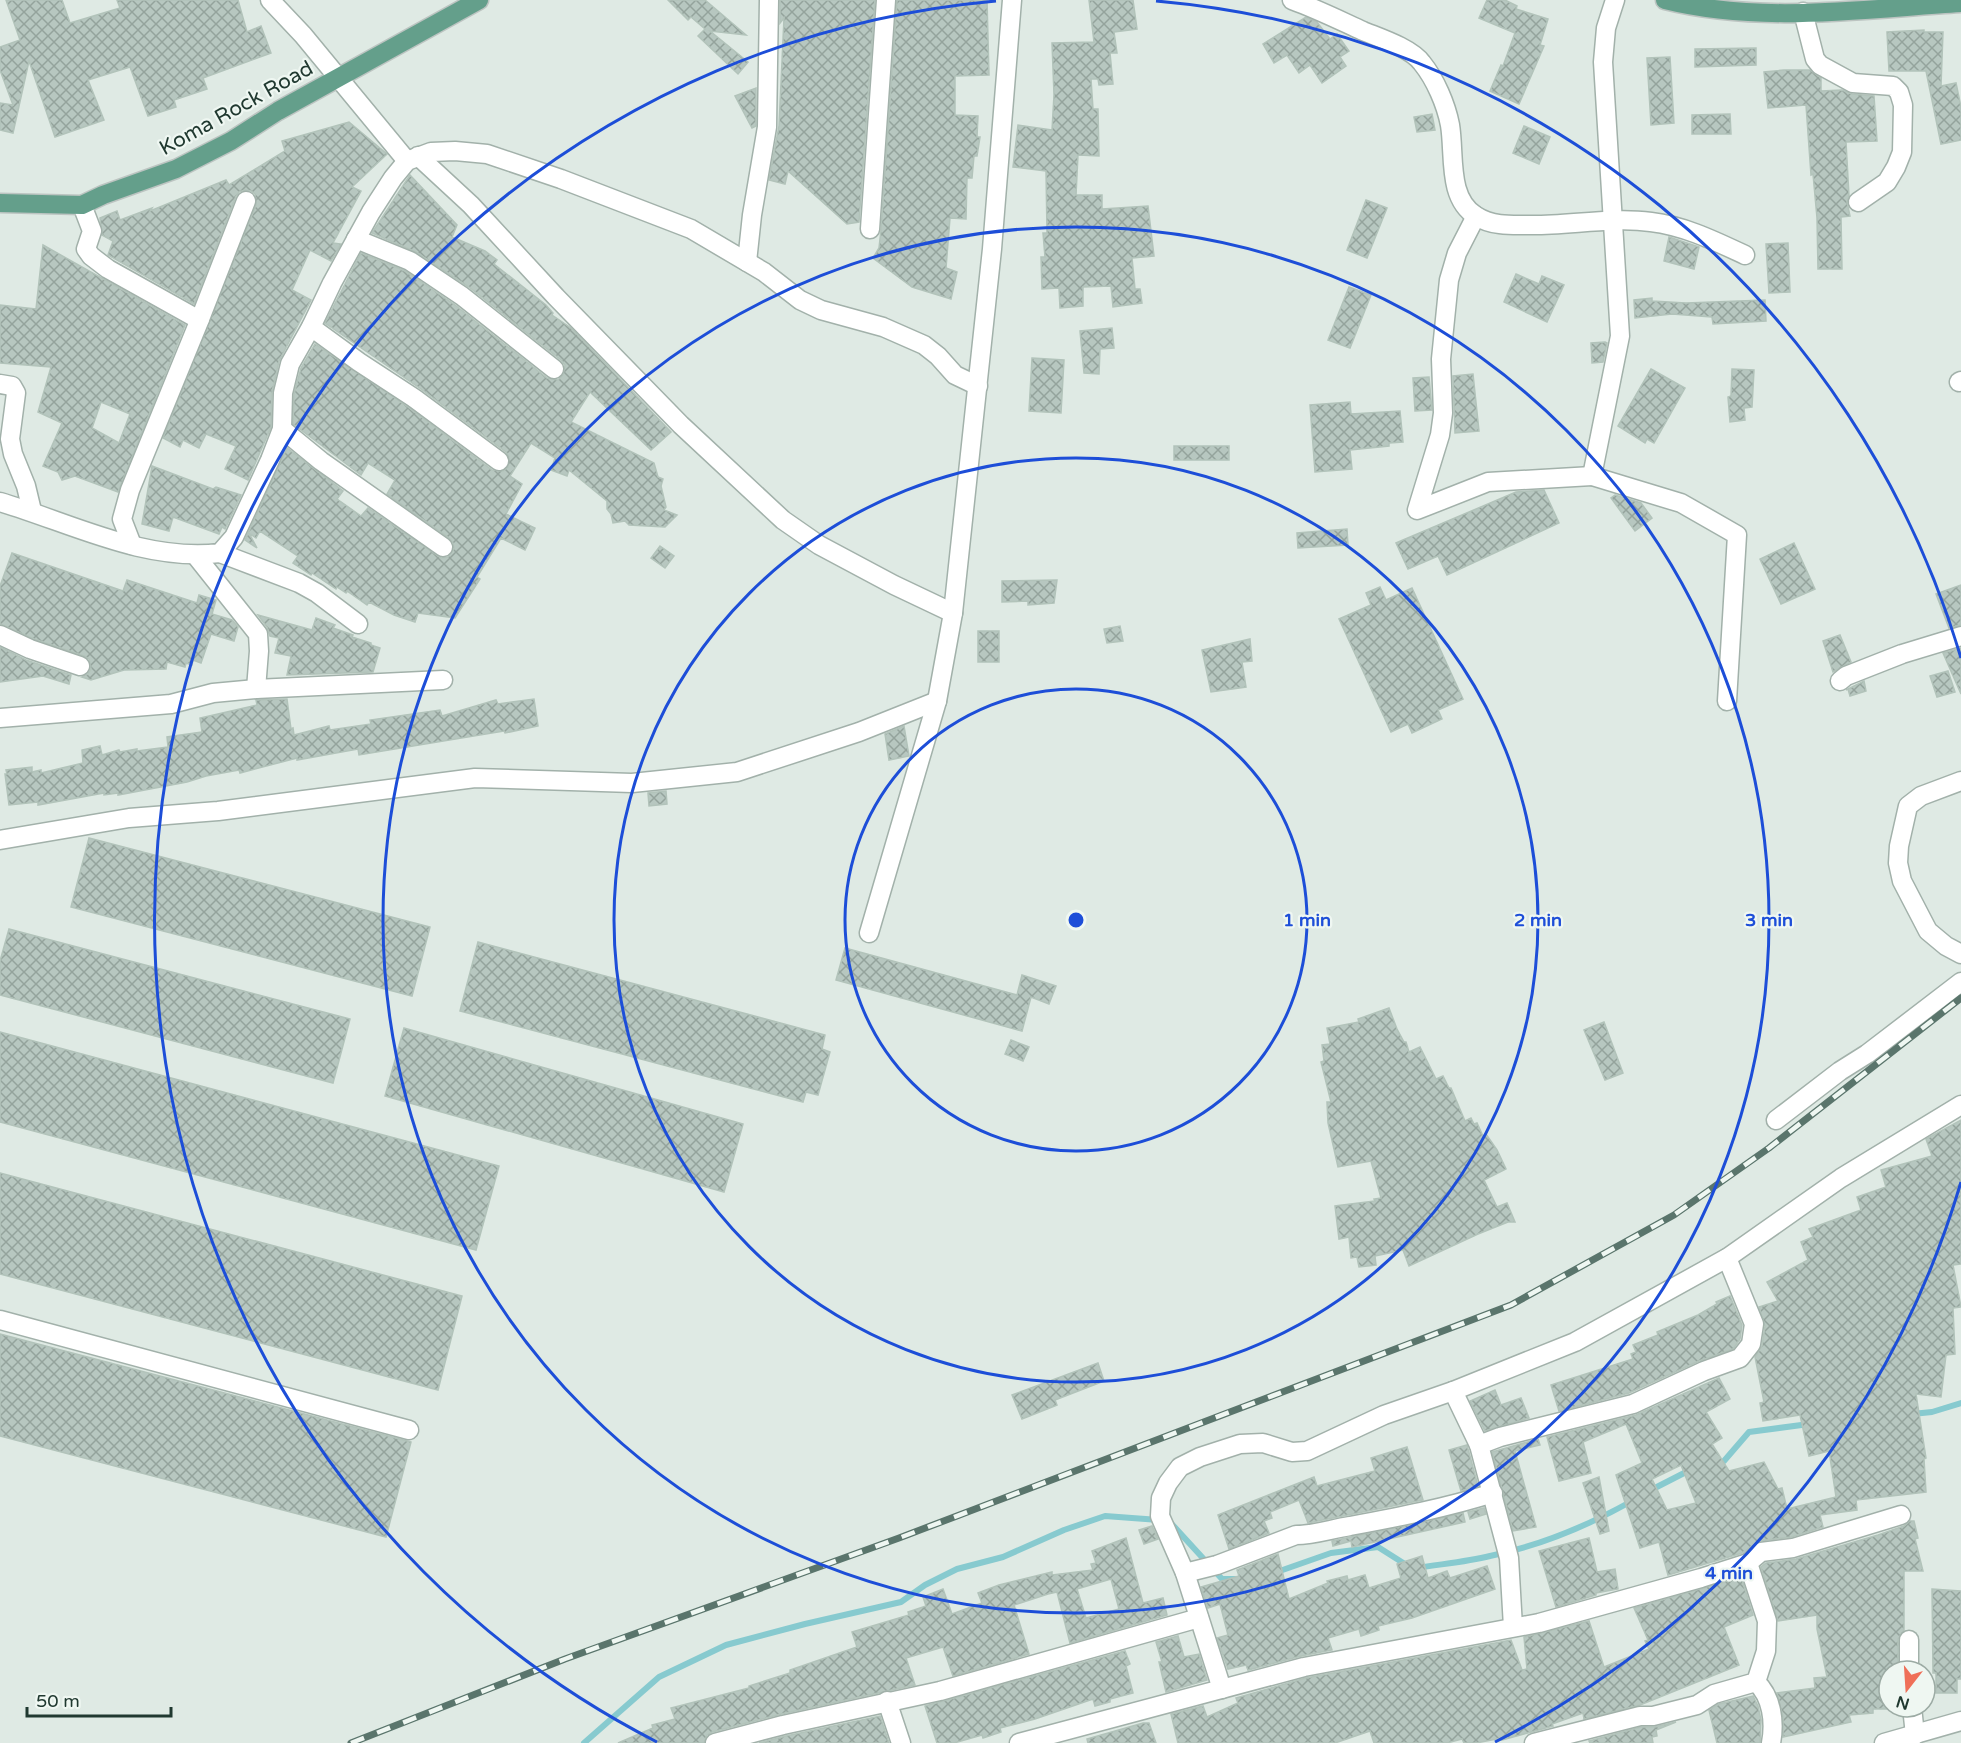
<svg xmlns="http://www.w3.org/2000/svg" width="1961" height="1743" viewBox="0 0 1961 1743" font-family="'Varela Round',sans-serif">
	<defs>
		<pattern id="building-cross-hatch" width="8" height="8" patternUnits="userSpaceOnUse" patternTransform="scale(1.5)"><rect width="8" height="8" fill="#b7c7c0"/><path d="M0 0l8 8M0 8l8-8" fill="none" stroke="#94a39c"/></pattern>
	</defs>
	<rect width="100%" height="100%" fill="#dfeae4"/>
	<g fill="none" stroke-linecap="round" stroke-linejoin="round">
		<!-- stream -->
		<g stroke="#87cacf" stroke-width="6">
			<polyline points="1912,1414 1932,1412 1961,1403"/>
			<polyline points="1717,1464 1724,1461 1749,1432 1809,1424"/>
			<polyline points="1649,1491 1690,1470"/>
			<polyline points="1169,1521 1222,1579 1235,1579"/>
			<path d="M1417,1568C1441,1564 1466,1562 1490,1556C1539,1546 1589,1525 1632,1501"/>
			<polyline points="1274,1573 1331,1553 1378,1547 1408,1566"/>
			<polyline points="584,1743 659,1677 726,1645 805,1624 901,1602 925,1585 957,1569 1003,1557 1064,1530 1105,1516 1159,1520"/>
		</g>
	</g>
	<!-- building -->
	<g fill="url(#building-cross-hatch)" stroke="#b2c3ba" stroke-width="1.5" fill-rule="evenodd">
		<polygon points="6,0 62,0 70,23 120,8 117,0 238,0 247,32 261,26 271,53 203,78 207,89 174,100 176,107 148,116 130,67 88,80 104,120 55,137 29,61 13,133 0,130 0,103 13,105 0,70 0,47 20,40"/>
		<polygon points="668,0 705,0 746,35 710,31 748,62 738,74 698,36 705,29 691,17 688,20"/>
		<polygon points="780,0 875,0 859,222 847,224 788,171 785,184 769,180 779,126 784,18 780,23"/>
		<polygon points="897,0 987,0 989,75 955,76 955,115 978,116 977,137 980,137 977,156 974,156 972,178 967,178 966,219 950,218 946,268 957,272 951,299 912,287 873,258 879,248 881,230"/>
		<polygon points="1089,0 1133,0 1137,29 1114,32 1117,53 1110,53 1113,84 1099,85 1098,79 1091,79 1093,109 1098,109 1099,156 1078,155 1076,195 1102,195 1102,209 1148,206 1154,256 1132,258 1135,289 1140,289 1142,303 1113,307 1111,286 1083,287 1083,306 1060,308 1059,288 1042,289 1041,257 1045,257 1043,233 1047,233 1046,171 1013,167 1018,125 1052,130 1054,95 1052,43 1094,42"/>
		<polygon points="1487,0 1505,0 1517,6 1516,9 1548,19 1540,45 1544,46 1519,104 1490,91 1501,65 1503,66 1515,33 1479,18"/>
		<polygon points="1306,17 1317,22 1330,39 1337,34 1349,51 1340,57 1346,66 1322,83 1310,65 1299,73 1287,55 1274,63 1263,44"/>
		<polygon points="1924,30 1924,32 1943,32 1941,86 1956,83 1961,107 1961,140 1941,144 1926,71 1889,71 1887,32"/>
		<polygon points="1756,48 1756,65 1695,67 1695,49"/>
		<polygon points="1670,57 1674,123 1651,125 1647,58"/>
		<polygon points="1784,70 1810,70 1821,78 1821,91 1842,90 1852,94 1874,96 1877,141 1846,142 1849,196 1847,202 1850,216 1841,217 1842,269 1818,269 1817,218 1813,174 1811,175 1806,105 1768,108 1764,72"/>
		<polygon points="756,88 756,126 752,128 735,96"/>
		<polygon points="1432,114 1435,130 1417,132 1414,117"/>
		<polygon points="1730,114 1731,134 1692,134 1692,115"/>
		<polygon points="349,122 387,154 352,187 361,191 333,243 341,244 331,261 310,250 292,290 311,300 279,361 272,392 271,427 248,480 225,469 236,446 206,434 199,448 183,440 180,447 163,438 256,205 255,194 251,191 245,190 239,192 236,196 194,304 108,255 113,241 102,235 100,218 117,211 120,220 152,208 150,211 226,180 229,185 285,151 282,141"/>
		<polygon points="1524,126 1550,137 1539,164 1513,153"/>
		<polygon points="410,175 457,225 452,237 485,251 497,260 494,264 546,305 553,313 552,315 571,328 671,432 651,450 590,392 571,422 654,463 658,477 663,479 661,486 666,507 664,510 677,515 665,527 629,525 625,521 613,523 611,514 607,509 607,501 569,470 567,476 551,470 555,458 531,443 510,476 522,484 506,514 535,528 525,550 501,538 477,577 480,579 455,618 418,613 415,622 394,615 369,602 367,605 347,591 346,593 337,587 336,589 312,573 311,575 293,563 298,556 260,531 256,538 249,533 257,548 245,540 287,448 343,491 337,499 361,516 368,508 441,558 448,557 454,549 453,543 449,538 387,494 395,480 368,463 361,475 293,424 294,394 301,368 315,344 408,407 492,470 503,471 508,467 509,457 506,452 421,389 325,323 361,253 405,271 455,305 547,378 558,380 563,375 565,365 561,360 469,287 416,252 372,233"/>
		<polygon points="1366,200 1387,208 1367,258 1347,250"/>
		<polygon points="1669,237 1699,247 1694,269 1664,261"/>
		<polygon points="1788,243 1790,292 1769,293 1766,244"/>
		<path d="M43,245L185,325L118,492L75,476L62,480L58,472L43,466L62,423L38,412L51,367L0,363V305L36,309ZM101,402L130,414L119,443L92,428Z"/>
		<polygon points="1516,274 1539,284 1542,276 1564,285 1547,322 1504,302"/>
		<polygon points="1349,287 1371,295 1350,348 1328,340"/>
		<polygon points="1652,298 1652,301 1686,303 1765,300 1766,321 1713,324 1712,317 1672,314 1635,318 1634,300"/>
		<polygon points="1112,328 1114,348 1100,349 1099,374 1084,373 1080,331"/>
		<polygon points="1605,342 1607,343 1603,362 1592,363 1591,343"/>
		<polygon points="1032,358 1064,360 1061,413 1029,411"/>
		<polygon points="1651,369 1685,388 1654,443 1647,439 1645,443 1618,426"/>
		<polygon points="1732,369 1754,370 1752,407 1744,408 1745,420 1730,422 1728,397 1731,396"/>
		<polygon points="1473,374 1479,431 1455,433 1453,376"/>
		<polygon points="1429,377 1432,410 1415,411 1413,378"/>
		<polygon points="1350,402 1351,414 1400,411 1403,442 1389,443 1389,446 1350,450 1352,469 1315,472 1310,405"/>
		<rect x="1174" y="446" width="55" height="14"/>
		<polygon points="152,466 213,489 216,487 241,495 225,529 222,527 219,534 173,517 169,531 142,524"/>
		<polygon points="1544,490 1559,523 1447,575 1438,556 1408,569 1396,543 1516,492"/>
		<polygon points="1615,495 1641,503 1652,518 1635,531 1611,498"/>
		<polygon points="1347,529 1348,545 1298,548 1297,533"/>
		<polygon points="1794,543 1815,589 1781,604 1760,559"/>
		<polygon points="660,546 674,556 665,568 651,558"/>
		<polygon points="12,553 123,591 127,580 197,603 199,595 216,600 212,614 232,620 238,627 234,641 211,634 201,663 193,660 192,665 186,663 185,667 167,662 166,669 124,670 91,680 82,677 88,674 91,669 89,659 84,656 34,639 0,624 0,586"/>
		<polygon points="1057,580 1054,603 1028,605 1028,601 1002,602 1002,581"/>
		<polygon points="1961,585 1961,625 1949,628 1936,594"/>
		<polygon points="1380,587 1386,600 1412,588 1463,699 1438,710 1442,719 1412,733 1408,724 1391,732 1339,619 1371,605 1366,593"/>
		<polygon points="258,615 312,630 316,618 335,625 333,628 353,635 352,637 371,643 371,645 380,648 373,672 287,675 291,656 275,653 279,638 270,636 267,627"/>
		<polygon points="1120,626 1123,641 1107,643 1104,629"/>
		<rect x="978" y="631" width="21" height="31"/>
		<polygon points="1840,635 1851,662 1833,672 1823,641"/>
		<polygon points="1250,639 1252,661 1242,662 1246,687 1211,692 1202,650"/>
		<polygon points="0,647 26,660 71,675 69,684 43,676 0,682"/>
		<polygon points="1961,648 1961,694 1943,653"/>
		<polygon points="1948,671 1955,692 1937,697 1930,676"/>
		<polygon points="1864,681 1866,691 1850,696 1848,689 1846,690"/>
		<polygon points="287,699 291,729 293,728 294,735 329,726 330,730 371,724 370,720 440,710 442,716 496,700 498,704 534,699 538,726 505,733 504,731 359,755 358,749 297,760 297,758 240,773 239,770 206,776 187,782 118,795 118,793 104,795 104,793 38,805 38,802 9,805 5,774 7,774 6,770 32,767 32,772 41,770 41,773 83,763 82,750 100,746 102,755 119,750 120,752 137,749 137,751 168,747 167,737 202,732 200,718 257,705 256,700"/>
		<polygon points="904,726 909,756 889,760 885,734"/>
		<polygon points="666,791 667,804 649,806 648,793"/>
		<polygon points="89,838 430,927 412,996 71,907"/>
		<polygon points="9,929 350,1019 333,1083 0,995 0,961"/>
		<polygon points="478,942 825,1035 822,1049 830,1052 818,1095 806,1092 803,1102 460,1011"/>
		<polygon points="845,948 1017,995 1022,975 1056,986 1049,1004 1031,997 1022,1031 836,980"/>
		<polygon points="1389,1008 1397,1029 1404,1042 1406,1042 1409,1052 1420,1047 1436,1079 1443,1076 1449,1088 1451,1088 1465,1121 1471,1118 1474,1124 1477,1123 1483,1136 1486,1134 1497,1150 1506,1169 1484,1180 1497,1207 1507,1203 1515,1222 1508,1222 1478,1234 1409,1266 1403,1250 1375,1256 1376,1265 1359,1267 1357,1257 1351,1258 1349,1237 1339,1239 1335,1206 1375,1201 1374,1199 1381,1198 1371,1161 1338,1167 1328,1123 1327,1102 1331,1102 1321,1062 1324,1061 1322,1045 1330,1044 1327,1028 1359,1022 1358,1019"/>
		<polygon points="1604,1022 1623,1073 1605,1080 1584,1030"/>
		<polygon points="404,1028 743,1124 724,1192 385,1096"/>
		<polygon points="0,1032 499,1166 476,1250 0,1122"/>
		<polygon points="1011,1040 1029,1047 1023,1061 1005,1054"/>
		<path d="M1961,1120V1264L1953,1265L1961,1307L1953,1308L1955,1354L1946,1355L1941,1397L1916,1394L1926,1458L1924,1459L1926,1492L1856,1500L1857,1510L1820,1515L1823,1527L1791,1537L1759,1541L1742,1553L1668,1575L1659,1542L1640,1548L1616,1475L1642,1463L1626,1424L1583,1442L1591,1473L1559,1481L1547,1437L1636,1415L1719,1378L1730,1399L1706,1412L1722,1438L1712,1444L1729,1471L1764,1462L1778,1489L1782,1488L1787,1509L1836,1497L1829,1451L1809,1456L1800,1415L1763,1421L1760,1403L1764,1402L1755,1357L1762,1346L1765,1326L1759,1307L1778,1301L1767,1282L1808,1260L1801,1242L1813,1237L1809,1229L1861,1210L1857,1197L1886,1187L1881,1170L1932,1156L1926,1139ZM1681,1465L1696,1503L1667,1510L1652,1479Z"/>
		<polygon points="0,1173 462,1296 438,1390 0,1274"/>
		<polygon points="1730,1296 1742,1325 1740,1339 1733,1349 1699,1361 1629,1393 1559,1411 1551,1385 1633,1359 1631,1354 1636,1352 1633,1345 1658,1335 1657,1332 1698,1315 1717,1304 1716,1302"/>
		<polygon points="0,1334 411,1442 386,1537 0,1436"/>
		<polygon points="1098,1363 1104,1381 1055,1400 1057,1405 1022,1419 1012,1395"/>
		<polygon points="1495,1390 1501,1405 1521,1398 1529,1418 1485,1431 1470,1401"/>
		<polygon points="1538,1439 1540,1445 1515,1451 1536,1527 1513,1531 1492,1452"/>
		<polygon points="1467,1445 1478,1486 1461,1491 1449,1450"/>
		<polygon points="1407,1447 1423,1500 1308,1523 1299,1500 1270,1512 1272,1518 1264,1521 1269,1533 1229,1549 1218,1515 1314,1477 1317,1486 1375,1471 1371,1458"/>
		<polygon points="1599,1477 1609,1531 1600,1534 1583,1483"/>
		<polygon points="1484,1508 1486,1514 1470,1519 1468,1512"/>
		<polygon points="1463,1513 1465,1522 1352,1547 1351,1541 1333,1546 1332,1541"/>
		<polygon points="1910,1521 1914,1521 1918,1538 1915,1539 1923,1571 1904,1571 1904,1630 1898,1639 1898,1671 1889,1671 1889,1709 1873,1709 1873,1713 1849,1715 1851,1722 1783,1737 1783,1717 1777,1693 1815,1688 1814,1678 1827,1677 1817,1629 1817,1615 1778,1621 1761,1567 1766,1563 1796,1559 1878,1535 1904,1526"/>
		<polygon points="1152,1526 1158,1539 1144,1544 1139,1530"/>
		<path d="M1126,1538L1143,1603L1163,1598L1167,1615L1070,1643L1057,1592L1048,1594L1014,1605L1029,1654L953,1676L943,1647L906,1658L915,1685L781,1714L712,1732L707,1735L704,1743H618L653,1728L652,1725L675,1719L671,1708L749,1688V1686L790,1673V1670L857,1647L852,1632L909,1615L908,1612L926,1606L923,1597L943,1589L952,1614L982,1603L978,1593L999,1585L1052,1572V1575L1093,1570L1091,1564L1096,1563L1092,1551ZM1111,1579L1119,1609L1086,1618L1077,1589Z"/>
		<polygon points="1589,1538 1597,1572 1615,1569 1618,1589 1596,1593 1596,1595 1556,1607 1539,1551"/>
		<polygon points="1278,1554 1289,1599 1328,1583 1327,1581 1347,1576 1348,1580 1365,1575 1369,1588 1401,1578 1397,1564 1422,1556 1428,1578 1447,1571 1450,1578 1487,1566 1495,1589 1412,1618 1378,1626 1379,1630 1361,1636 1359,1629 1328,1638 1332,1650 1301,1656 1248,1670 1246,1665 1228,1669 1217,1638 1228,1635 1220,1604 1208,1608 1201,1587 1239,1576 1237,1570"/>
		<polygon points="1741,1577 1753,1615 1724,1627 1739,1665 1640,1705 1584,1719 1583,1713 1552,1724 1553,1726 1502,1740 1502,1738 1476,1743 1464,1743 1462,1739 1447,1743 1374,1743 1370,1731 1335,1743 1178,1743 1171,1714 1203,1706 1207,1717 1238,1703 1236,1698 1306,1678 1511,1640 1522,1670 1527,1669 1524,1637 1589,1621 1604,1667 1649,1649 1645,1641 1648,1640 1634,1608"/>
		<polygon points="1932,1589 1961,1591 1961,1679 1957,1679 1957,1693 1936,1693 1936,1673 1933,1673"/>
		<polygon points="1178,1636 1184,1657 1199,1654 1207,1680 1166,1692 1159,1662 1162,1662 1156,1642"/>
		<polygon points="1125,1651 1130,1664 1126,1666 1133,1693 1110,1699 1110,1702 1095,1706 1093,1699 1035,1719 1000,1728 1001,1732 983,1738 982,1735 954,1743 937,1743 925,1706"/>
		<polygon points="1753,1696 1758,1706 1761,1720 1760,1743 1717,1743 1709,1710 1719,1704"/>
		<polygon points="880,1716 889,1743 759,1743 786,1736"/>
		<polygon points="1676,1722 1656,1730 1657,1736 1652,1737 1653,1743 1590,1743 1589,1741 1641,1727 1655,1727"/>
		<polygon points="1143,1723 1149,1723 1156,1743 1088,1743 1087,1739"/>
	</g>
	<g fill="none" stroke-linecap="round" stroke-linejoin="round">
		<defs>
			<g id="minor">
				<polyline points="270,0 303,35 407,161"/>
				<path d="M1292,0C1317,9 1339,20 1363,31C1380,38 1411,48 1422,63C1435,79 1446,104 1450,125C1455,155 1447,198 1476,216C1493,227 1514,225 1533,225C1572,225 1613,217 1651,222C1685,226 1715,241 1745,255"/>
				<polyline points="1615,0 1606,28 1603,62 1620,336 1592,476 1681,503 1737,535 1727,701"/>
				<polyline points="1803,12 1815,59 1820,65 1853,83 1893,86 1899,92 1903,105 1902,152 1896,167 1887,182 1858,202"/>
				<polyline points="418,156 471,205 556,297 681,425 783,520 819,545 894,585 953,613"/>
				<polyline points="82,205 92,231 86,249 91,256 108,269 194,317 200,319 130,490 122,519 132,545"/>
				<polyline points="1476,216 1457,253 1449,280 1441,359 1443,413 1440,435 1417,510 1488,482 1592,476"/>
				<polyline points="870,229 886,0"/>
				<polyline points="356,239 410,261 462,296 554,369"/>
				<polyline points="747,262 752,215 767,127 769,0"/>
				<polyline points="200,319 246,201"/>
				<polyline points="311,327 359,362 414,398 499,461"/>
				<polyline points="1959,382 1961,381"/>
				<polyline points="0,384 12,386 16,393 10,439 13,454 26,486 32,511"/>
				<polyline points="282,429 321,461 443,547"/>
				<path d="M0,502C71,523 144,562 220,553L234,537L270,460L282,429L283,393L290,364L311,327L332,283L371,212L393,178L407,161L431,152L455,151L487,154L561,179L691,229L764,272L800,300L821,310L883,327L924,345L938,356L955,375L978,386"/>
				<polyline points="220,553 299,583 317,593 358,624"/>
				<polyline points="196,556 258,634 259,651 256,689"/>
				<polyline points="0,635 30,649 80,666"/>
				<polyline points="1840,681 1846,676 1902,654 1961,636"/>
				<polyline points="0,718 171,704 213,693 256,689 443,680"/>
				<polyline points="1961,781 1921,796 1908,806 1899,846 1898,863 1902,881 1928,931 1946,946 1961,954"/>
				<polyline points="0,840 129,818 218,811 475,778 632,783 737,772 859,732 937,701"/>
				<polyline points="869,933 937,701 953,613 992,249 1012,0"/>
				<polyline points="1776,1120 1840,1071 1867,1054 1961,982"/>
				<polyline points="0,1320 409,1430"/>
				<polyline points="1453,1391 1479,1445"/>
				<path d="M1185,1573L1217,1565L1296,1535C1314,1535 1331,1529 1350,1526C1398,1517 1446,1508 1493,1493"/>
				<polyline points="1513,1627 1509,1558 1479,1445 1500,1437 1633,1404 1704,1371 1740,1358 1751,1344 1754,1324 1727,1258"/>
				<polyline points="1909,1640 1909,1671"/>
				<path d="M1756,1682C1772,1697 1775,1722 1771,1743"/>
				<polyline points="1222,1689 1185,1573 1160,1516 1161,1498 1168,1483 1180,1467 1200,1457 1240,1444 1263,1443 1292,1452 1307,1451 1384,1415 1453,1391 1575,1342 1727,1258 1841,1178 1961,1105"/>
				<polyline points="887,1701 901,1743"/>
				<polyline points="1912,1707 1915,1735"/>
				<polyline points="715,1743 783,1725 940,1691 1199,1618"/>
				<polyline points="1019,1743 1304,1667 1539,1623 1701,1578 1748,1563 1761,1552 1793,1548 1901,1515"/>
				<polyline points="1534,1743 1640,1716 1653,1716 1697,1705 1714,1694 1756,1682 1766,1651 1767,1621 1748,1563"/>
				<polyline points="1884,1743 1961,1721"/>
			</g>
			<g id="major">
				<path d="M1665,0C1761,24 1863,9 1961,3"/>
				<polyline points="0,203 82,205 103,195 176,169 231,141 278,111 479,0"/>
			</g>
		</defs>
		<!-- minor casing -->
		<use href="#minor" stroke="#a2b1aa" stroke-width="21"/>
		<!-- major casing -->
		<use href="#major" stroke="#bcc4c1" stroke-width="21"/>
		<!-- minor -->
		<use href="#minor" stroke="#fff" stroke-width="18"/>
		<!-- major -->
		<use href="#major" stroke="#649f8b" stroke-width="18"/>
		<defs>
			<polyline id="rail" points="351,1743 565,1659 899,1538 1511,1305 1674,1215 1769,1148 1961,998"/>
		</defs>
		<!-- rail casing -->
		<use href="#rail" stroke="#5a756c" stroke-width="7"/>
		<!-- rail -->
		<use href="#rail" stroke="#eff7f2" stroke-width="4.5" stroke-dasharray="14" stroke-linecap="butt"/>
	</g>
	<!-- distance rings -->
	<g fill="none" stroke="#1d4ed8" stroke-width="3">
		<circle cx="1076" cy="920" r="231"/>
		<circle cx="1076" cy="920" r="462"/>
		<circle cx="1076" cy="920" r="693"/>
		<path d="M1961 1182A923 923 0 0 1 1495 1742M657 1742A923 923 0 0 1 996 1M1156 1A923 923 0 0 1 1961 658"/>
	</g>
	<g text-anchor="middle" stroke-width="4.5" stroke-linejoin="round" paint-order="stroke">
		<!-- street labels -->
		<g font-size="21" fill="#203930" stroke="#eff7f2">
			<text transform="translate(236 108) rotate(-29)" y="7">Koma Rock Road</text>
		</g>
	</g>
	<circle cx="1076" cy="920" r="9" fill="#1d4ed8" stroke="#eff7f2" stroke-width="3"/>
	<g font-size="18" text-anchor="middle" font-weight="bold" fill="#1d4ed8" stroke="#eff7f2" stroke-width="4.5" stroke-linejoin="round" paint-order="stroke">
		<text x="1307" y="926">1 min</text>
		<text x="1538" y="926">2 min</text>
		<text x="1769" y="926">3 min</text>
		<text x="1729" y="1579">4 min</text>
	</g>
	<!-- north arrow -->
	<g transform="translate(1907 1689) rotate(197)"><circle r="28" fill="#eff7f2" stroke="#9caba4" stroke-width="1.5"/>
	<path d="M0-4.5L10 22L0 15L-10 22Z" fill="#ef6f58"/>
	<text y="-9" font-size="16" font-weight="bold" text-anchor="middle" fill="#203930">N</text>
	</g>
	<!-- scale -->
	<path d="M27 1707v9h144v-9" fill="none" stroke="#203930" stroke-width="3"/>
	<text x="36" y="1707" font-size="18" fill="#203930" stroke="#eff7f2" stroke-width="4.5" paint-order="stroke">50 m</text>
</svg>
